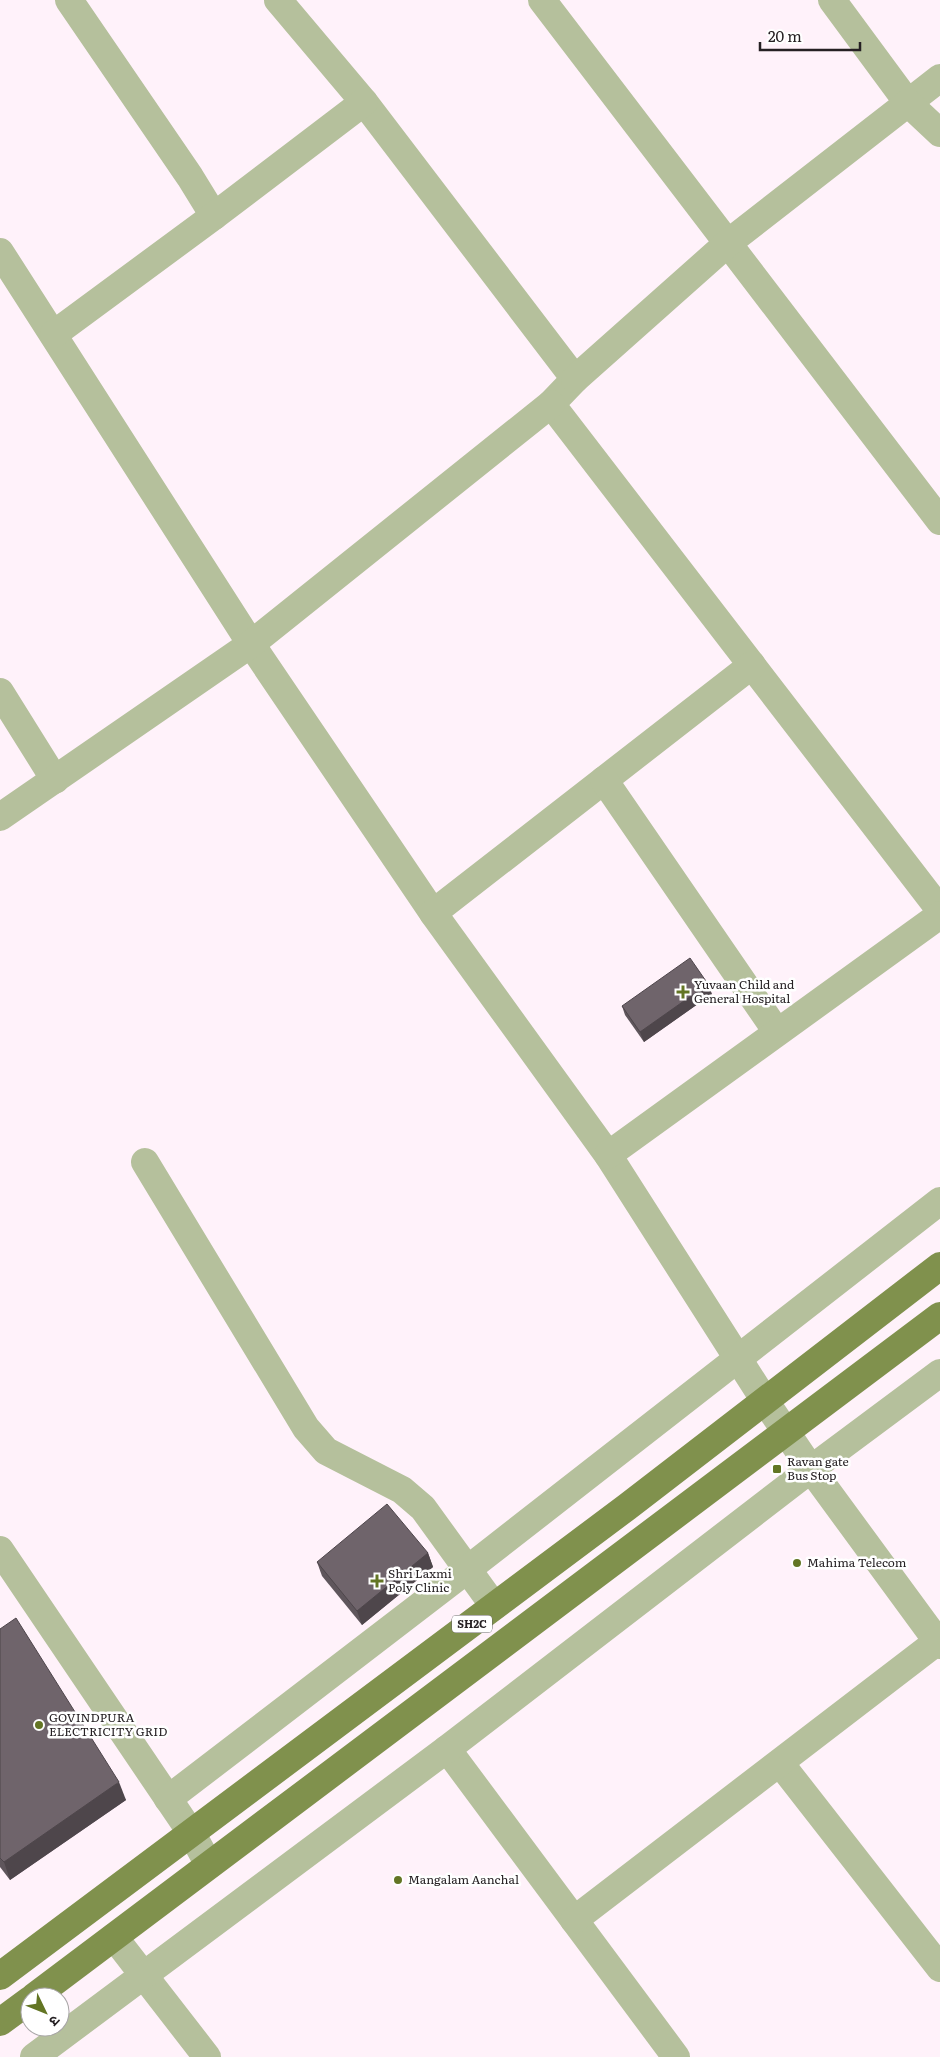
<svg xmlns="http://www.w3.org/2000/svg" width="940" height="2057" viewBox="0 0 940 2057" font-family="Literata,'Noto Sans Devanagari',serif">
	<rect width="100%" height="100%" fill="#fff2fa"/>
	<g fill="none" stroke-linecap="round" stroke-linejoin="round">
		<!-- minor -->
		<g stroke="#b5c09c" stroke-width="28">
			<polyline points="69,0 190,177 214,216"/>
			<polyline points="278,0 364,102 575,379 551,404 940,910"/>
			<polyline points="542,0 940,521"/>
			<polyline points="832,0 908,103 940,78"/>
			<polyline points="0,252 251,644 433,913"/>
			<polyline points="54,334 214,216 364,102"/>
			<polyline points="575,379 728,243 908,103 940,133"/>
			<polyline points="752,665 433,913 608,1155 765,1401 811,1469 940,1645"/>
			<polyline points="0,692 55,780"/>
			<polyline points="604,780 777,1032"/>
			<polyline points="0,817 251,644 551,404"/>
			<polyline points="608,1155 940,915"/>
			<polyline points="145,1162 306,1428 326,1451 402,1490 423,1508 494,1606"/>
			<polyline points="0,1550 192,1834 209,1865"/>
			<polyline points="447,1749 676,2057"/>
			<polyline points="780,1763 940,1968"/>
			<polyline points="168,1799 468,1569 940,1201"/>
			<polyline points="574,1920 938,1641"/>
			<polyline points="114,1937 207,2057"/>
			<polyline points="34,2057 447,1749 811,1469 940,1373"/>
		</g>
		<!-- major -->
		<g stroke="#80914d" stroke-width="28">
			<polyline points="0,1976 627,1507 940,1266"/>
			<polyline points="34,1997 940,1316"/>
			<polyline points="0,2022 30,2000"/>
		</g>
	</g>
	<!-- wall -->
	<g fill="#5f565c">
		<polygon points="712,994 644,1042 625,1015 622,1006"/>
		<polygon points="428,1553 433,1567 362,1625 322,1576 317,1562"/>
		<polygon points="0,1629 126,1800 10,1880 0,1867"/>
	</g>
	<!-- shaded-wall -->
	<g fill="#4e464b">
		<polygon points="708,984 712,994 644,1042 640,1032"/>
		<polygon points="428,1553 433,1567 362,1625 357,1611"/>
		<polygon points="119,1782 126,1800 10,1880 4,1862"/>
	</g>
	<!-- building -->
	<g fill="#6f646b" stroke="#4e464b">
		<polygon points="690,958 708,984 640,1032 622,1006"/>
		<polygon points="387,1504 428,1553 357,1611 317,1562"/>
		<polygon points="16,1618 119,1782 4,1862 0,1858 0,1629"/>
	</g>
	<!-- markers -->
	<g fill="#637524" stroke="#fff" stroke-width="2">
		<path d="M680.5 984.5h5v5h5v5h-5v5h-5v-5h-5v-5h5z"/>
		<rect x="772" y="1464" width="10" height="10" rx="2.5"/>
		<circle cx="797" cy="1563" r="5"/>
		<path d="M374.5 1573.5h5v5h5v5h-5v5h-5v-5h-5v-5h5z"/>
		<circle cx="39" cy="1725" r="5"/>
		<circle cx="398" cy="1880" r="5"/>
	</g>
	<g text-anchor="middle" stroke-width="5" stroke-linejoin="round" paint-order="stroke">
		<!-- shield labels -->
		<rect fill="#fff" stroke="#666365" stroke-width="1" x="452" y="1615.5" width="40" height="17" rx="4"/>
		<g font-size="11" font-weight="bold" fill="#252023">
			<text x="472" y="1628">SH2C</text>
		</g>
		<!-- poi labels -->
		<g font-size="12" fill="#252023" stroke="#fff" text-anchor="start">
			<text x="694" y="989">Yuvaan Child and<tspan x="694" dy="14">General Hospital</tspan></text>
			<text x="787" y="1466">Ravan gate<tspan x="787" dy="14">Bus Stop</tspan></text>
			<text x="807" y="1567">Mahima Telecom</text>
			<text x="388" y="1578">Shri Laxmi<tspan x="388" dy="14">Poly Clinic</tspan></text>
			<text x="49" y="1722">GOVINDPURA<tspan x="49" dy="14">ELECTRICITY GRID</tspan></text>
			<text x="408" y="1884">Mangalam Aanchal</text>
		</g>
	</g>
	<!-- north arrow -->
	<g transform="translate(45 2012) rotate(133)"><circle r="24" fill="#ffffff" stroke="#a8a6a7"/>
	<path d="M0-4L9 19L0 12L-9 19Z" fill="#637524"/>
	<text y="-8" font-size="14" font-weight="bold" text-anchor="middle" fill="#252023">उ</text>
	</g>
	<!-- scale -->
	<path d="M760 42v8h100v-8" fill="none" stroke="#252023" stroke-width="2.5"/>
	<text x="768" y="42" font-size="15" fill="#252023" stroke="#ffffff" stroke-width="4" paint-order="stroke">20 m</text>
</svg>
